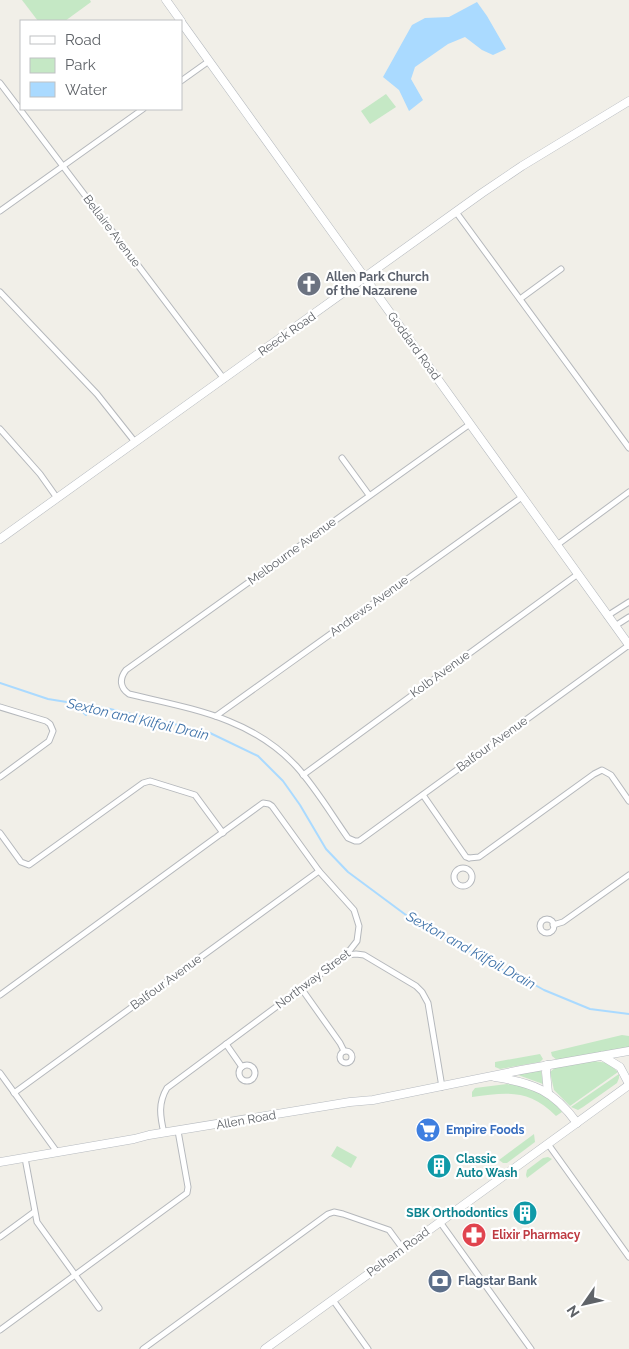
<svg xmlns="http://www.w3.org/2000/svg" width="629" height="1349" viewBox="0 0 629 1349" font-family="Raleway,sans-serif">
	<rect width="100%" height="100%" fill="#f1efe8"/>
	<!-- green -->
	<g fill="#c5e8c5">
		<polygon points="22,0 90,0 91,2 65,21 38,21"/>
		<polygon points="386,94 396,107 370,124 361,111"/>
		<polygon points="622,1035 629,1036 629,1047 557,1060 552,1056 551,1052"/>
		<polygon points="540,1054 543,1059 540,1062 500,1069 495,1067 495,1062"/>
		<polygon points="594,1061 608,1063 618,1072 570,1106 554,1090 550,1072 556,1067"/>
		<polygon points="541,1070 543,1084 518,1075 518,1074"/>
		<polygon points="619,1074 619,1078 617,1083 583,1107 578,1110 571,1107"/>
		<path d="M507,1084C528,1086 550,1094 562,1112L556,1116C529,1089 508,1092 472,1097V1092L475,1088Z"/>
		<polygon points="534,1134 535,1142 507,1163 503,1163 499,1160"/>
		<polygon points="337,1146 357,1157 351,1168 331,1156"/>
		<polygon points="548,1157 552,1159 527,1178 526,1175 527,1170 543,1158"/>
	</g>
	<!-- water -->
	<polygon fill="#aadaff" points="477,2 487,16 506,49 493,55 482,50 465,37 448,44 415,67 411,79 423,100 409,111 399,90 383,77 412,25 425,18 449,17"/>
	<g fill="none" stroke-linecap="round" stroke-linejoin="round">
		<!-- stream -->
		<g stroke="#aadaff" stroke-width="2">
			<polyline points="0,683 48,699 110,709 208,732 258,756 283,781 300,805 326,849 348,872 410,918 503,970 517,977 526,980 544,990 590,1009 629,1014"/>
			<polyline points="73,703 86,715"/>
		</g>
		<defs>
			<g id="street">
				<polyline points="181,81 209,61"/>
				<polyline points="0,83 224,379"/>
				<polyline points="0,211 143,109"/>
				<polyline points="456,212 629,448"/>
				<polyline points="0,292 97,394 135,442"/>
				<polyline points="520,299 561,269"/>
				<path d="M470,424L126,670C119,679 120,688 129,694C191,709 250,717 296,766C316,788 331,814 348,838L355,841H359L629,645"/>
				<polyline points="0,429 40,474 57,498"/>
				<polyline points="342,458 369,495"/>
				<polyline points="557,545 629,492"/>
				<polyline points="607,616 629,602"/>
				<polyline points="615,626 629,617"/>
				<polyline points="0,707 46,721 50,724 53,731 49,741 0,777"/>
				<polyline points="216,716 522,497"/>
				<polyline points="303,775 578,574"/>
				<polyline points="423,795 466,857 469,858"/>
				<polyline points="0,833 21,862 29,865 143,783 150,781 195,795 223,833"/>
				<polyline points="469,858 479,857 594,774 602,770 611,775 629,801"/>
				<circle cx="463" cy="877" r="9"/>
				<circle cx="547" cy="926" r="7"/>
				<polyline points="553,925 563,922 629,875"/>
				<polyline points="347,955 356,954 364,955 416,986 422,992 428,1003 442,1087"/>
				<polyline points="301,988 340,1043 344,1051"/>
				<path d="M0,995L263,803L269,804L272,806L319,871L354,910L359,926L357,941L346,955L167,1088C158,1103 160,1116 164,1133"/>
				<polyline points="226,1044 242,1067"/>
				<circle cx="346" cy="1057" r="6"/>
				<circle cx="247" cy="1073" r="8"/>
				<polyline points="0,1073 57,1152"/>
				<polyline points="14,1093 319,871"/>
				<polyline points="548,1144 629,1257"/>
				<polyline points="25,1158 37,1222 99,1308"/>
				<polyline points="440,1222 531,1349"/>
				<polyline points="0,1237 34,1212"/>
				<polyline points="333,1300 368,1349"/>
				<polyline points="0,1330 187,1193 188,1187 178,1131"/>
				<polyline points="143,1349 328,1214 334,1212 343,1214 389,1230 403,1249"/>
			</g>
			<g id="secondary">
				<polyline points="166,0 181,21"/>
				<polyline points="181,22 629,645"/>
				<polyline points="0,539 482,193 522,166 629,101"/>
				<polyline points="602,1056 620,1067 629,1084"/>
				<polyline points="547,1065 546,1072 548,1093"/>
				<path d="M495,1077C534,1083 554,1091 577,1123"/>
				<polyline points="0,1162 134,1139 149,1135 350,1102 373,1100 521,1070 629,1051"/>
				<polyline points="265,1349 629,1085"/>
			</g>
		</defs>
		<!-- street casing -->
		<use href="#street" stroke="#b5b8bc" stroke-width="7"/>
		<!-- secondary casing -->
		<use href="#secondary" stroke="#b6babf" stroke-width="9"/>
		<!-- street -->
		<use href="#street" stroke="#fff" stroke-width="5"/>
		<!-- secondary -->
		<use href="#secondary" stroke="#fff" stroke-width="8"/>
	</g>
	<!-- icons -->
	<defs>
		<symbol id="church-disc" viewBox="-11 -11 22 22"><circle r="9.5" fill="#6b7280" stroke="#fff"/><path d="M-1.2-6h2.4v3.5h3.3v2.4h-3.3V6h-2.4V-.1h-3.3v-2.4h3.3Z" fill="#fff"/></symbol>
		<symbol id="supermarket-disc" viewBox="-11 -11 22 22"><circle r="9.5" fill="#3f7fe0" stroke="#fff"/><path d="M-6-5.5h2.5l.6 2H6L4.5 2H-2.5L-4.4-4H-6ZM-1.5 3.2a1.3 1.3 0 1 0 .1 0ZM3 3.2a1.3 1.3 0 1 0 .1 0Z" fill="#fff"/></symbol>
		<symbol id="building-disc" viewBox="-11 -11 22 22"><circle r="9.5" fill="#0f9aa8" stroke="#fff"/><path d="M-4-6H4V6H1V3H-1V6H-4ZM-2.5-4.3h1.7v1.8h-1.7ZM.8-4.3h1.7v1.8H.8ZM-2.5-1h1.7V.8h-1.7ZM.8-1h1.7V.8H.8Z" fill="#fff"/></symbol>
		<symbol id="pharmacy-disc" viewBox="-11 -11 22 22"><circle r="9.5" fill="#e0444e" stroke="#fff"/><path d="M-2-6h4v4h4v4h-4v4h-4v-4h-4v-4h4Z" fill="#fff"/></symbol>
		<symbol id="bank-disc" viewBox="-11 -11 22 22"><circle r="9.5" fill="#5c6f8a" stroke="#fff"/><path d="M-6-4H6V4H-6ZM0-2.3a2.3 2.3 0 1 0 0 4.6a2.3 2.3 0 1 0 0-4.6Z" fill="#fff"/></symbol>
	</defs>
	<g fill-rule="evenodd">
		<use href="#church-disc" x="295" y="270" width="28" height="28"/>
		<use href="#supermarket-disc" x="414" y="1116" width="28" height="28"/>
		<use href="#building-disc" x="425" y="1152" width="28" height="28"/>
		<use href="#building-disc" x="511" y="1199" width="28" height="28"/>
		<use href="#pharmacy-disc" x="460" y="1221" width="28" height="28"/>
		<use href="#bank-disc" x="426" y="1267" width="28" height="28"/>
	</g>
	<g text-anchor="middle" stroke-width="4.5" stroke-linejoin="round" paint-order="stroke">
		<!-- street labels -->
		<g font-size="12" fill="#5f6368" stroke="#fff">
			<text transform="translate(112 231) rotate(53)" y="4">Bellaire Avenue</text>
			<text transform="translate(287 334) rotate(-35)" y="4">Reeck Road</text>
			<text transform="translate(414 346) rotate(54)" y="4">Goddard Road</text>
			<text transform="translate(292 551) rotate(-36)" y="4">Melbourne Avenue</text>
			<text transform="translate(369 606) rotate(-36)" y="4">Andrews Avenue</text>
			<text transform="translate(440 674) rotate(-36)" y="4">Kolb Avenue</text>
			<text transform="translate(492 744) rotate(-36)" y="4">Balfour Avenue</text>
			<text transform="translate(313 979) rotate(-37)" y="4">Northway Street</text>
			<text transform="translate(166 982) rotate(-36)" y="4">Balfour Avenue</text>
			<text transform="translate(246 1120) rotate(-10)" y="4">Allen Road</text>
			<text transform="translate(398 1252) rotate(-36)" y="4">Pelham Road</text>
		</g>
		<!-- worship labels -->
		<g font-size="12" font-weight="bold" fill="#5b616d" stroke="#fff" text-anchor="start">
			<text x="326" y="281">Allen Park Church<tspan x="326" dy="14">of the Nazarene</tspan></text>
		</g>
		<!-- shop labels -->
		<g font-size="12" font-weight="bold" fill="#366cbe" stroke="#fff" text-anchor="start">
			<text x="446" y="1134">Empire Foods</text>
		</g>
		<!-- culture labels -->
		<g font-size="12" font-weight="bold" fill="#0d838f" stroke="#fff" text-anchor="start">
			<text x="456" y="1163">Classic<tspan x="456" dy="14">Auto Wash</tspan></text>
			<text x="508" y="1217" text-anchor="end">SBK Orthodontics</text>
		</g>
		<!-- health labels -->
		<g font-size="12" font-weight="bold" fill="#be3a42" stroke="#fff" text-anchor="start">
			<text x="492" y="1239">Elixir Pharmacy</text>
		</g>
		<!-- service labels -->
		<g font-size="12" font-weight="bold" fill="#4e5e75" stroke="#fff" text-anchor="start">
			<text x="458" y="1285">Flagstar Bank</text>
		</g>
		<!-- water labels -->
		<g font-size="14" font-style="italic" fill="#4174aa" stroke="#fff">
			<text transform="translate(138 719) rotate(13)" y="5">Sexton and Kilfoil Drain</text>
			<text transform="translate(471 950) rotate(29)" y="5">Sexton and Kilfoil Drain</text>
		</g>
	</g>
	<!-- legend -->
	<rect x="20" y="20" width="162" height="90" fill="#ffffff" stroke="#bfc1c3"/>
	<rect x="30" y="36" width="25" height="8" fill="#ffffff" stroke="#bfc1c3"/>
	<text x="65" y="45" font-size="15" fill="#5f6368">Road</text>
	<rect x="30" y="58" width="25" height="15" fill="#c5e8c5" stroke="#bfc1c3"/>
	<text x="65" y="70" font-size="15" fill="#5f6368">Park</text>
	<rect x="30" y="82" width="25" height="15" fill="#aadaff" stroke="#bfc1c3"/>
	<text x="65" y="95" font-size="15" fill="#5f6368">Water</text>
	<!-- north arrow -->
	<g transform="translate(584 1304) rotate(236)" stroke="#ffffff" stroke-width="4" paint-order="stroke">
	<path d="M0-4L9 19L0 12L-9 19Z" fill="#5f6368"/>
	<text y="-8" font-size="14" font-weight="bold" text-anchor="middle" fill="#5f6368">N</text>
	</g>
</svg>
